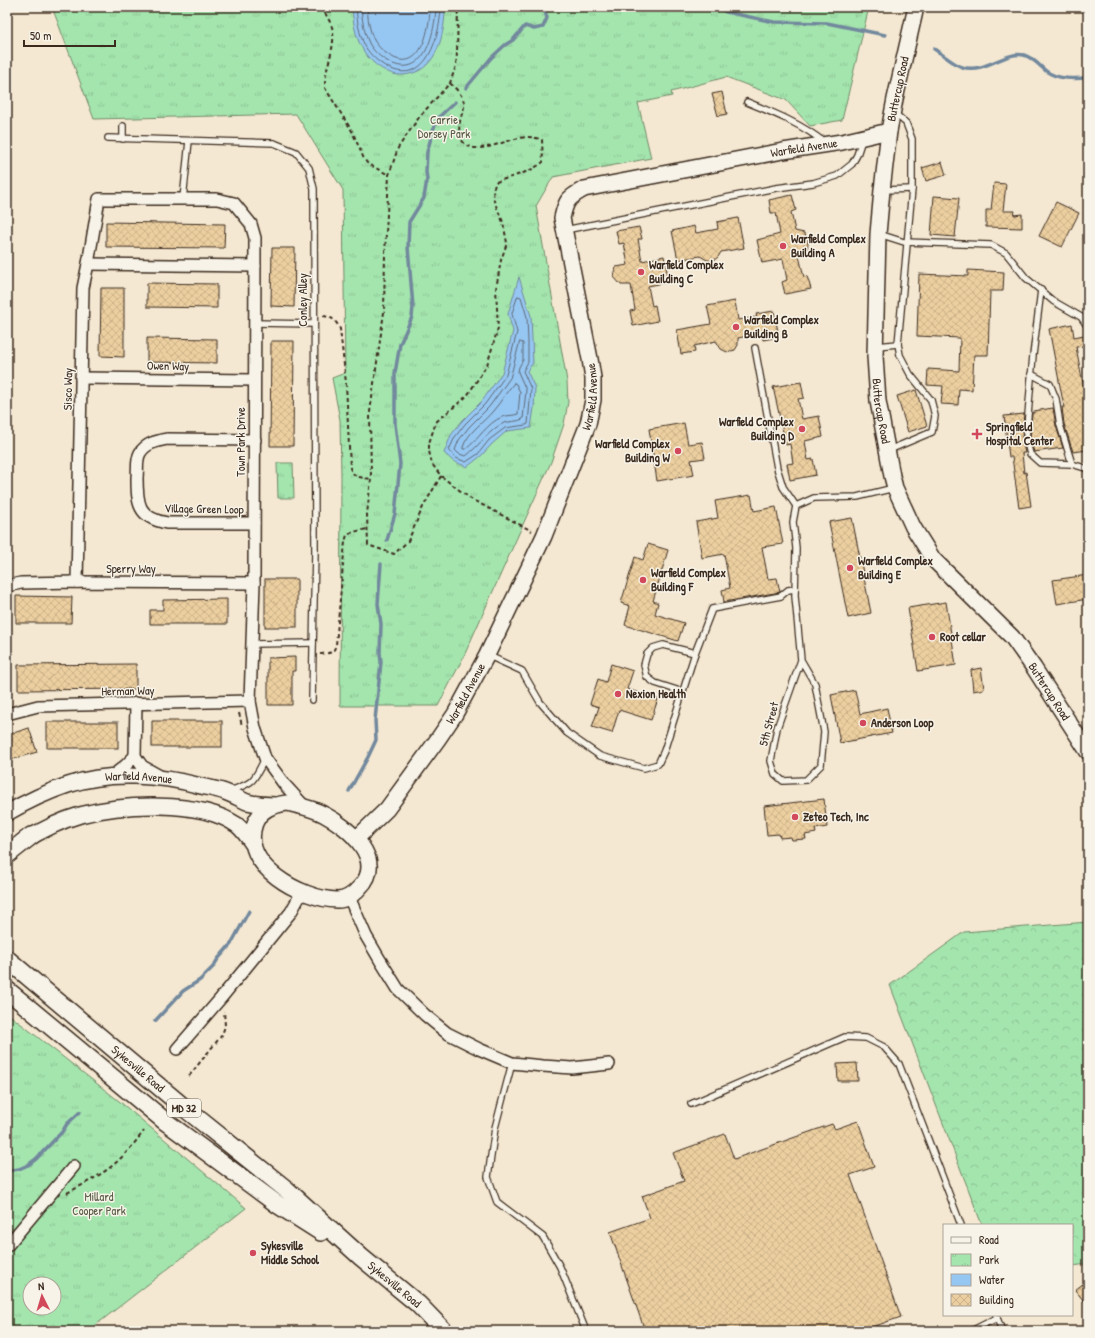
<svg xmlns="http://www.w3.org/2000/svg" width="1095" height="1338" viewBox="0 0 1095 1338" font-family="'Patrick Hand',sans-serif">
	<defs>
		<pattern id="forest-crowns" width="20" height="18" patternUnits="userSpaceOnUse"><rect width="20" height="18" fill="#a4e5ae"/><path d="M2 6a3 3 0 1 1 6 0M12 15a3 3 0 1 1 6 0" fill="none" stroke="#8ec595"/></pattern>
		<pattern id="park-tufts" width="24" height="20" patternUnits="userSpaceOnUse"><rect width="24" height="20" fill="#a4e5ae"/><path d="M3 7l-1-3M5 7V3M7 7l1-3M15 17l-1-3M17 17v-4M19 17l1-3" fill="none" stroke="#8ec595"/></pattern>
		<pattern id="building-cross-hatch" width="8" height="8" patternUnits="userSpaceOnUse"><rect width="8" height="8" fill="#eccfa0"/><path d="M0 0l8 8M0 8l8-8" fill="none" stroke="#cbb289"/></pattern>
	</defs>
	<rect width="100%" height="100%" fill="#f4e8d2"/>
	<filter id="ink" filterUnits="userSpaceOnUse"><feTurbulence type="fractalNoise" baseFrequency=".025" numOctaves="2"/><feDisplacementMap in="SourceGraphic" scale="8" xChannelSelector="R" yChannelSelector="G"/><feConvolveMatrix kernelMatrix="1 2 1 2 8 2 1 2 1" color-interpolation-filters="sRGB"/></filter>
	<g filter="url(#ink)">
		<!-- forest -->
		<polygon fill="url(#forest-crowns)" stroke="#708866" points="1088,922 1088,1264 1072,1266 1072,1225 982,1225 890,985 964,932"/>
		<!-- park -->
		<g fill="url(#park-tufts)" stroke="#708866" fill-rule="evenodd">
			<polygon points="52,7 869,7 842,120 810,126 786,100 726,77 671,92 672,96 638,103 651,158 553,177 536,206 567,381 568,402 564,424 551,462 463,658 438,706 340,706 341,477 340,420 332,378 345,373 343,190 296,114 94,119"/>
			<polygon points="277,463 293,463 294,498 278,498"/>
			<path d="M7,1013L119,1101L246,1208L88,1331H7ZM30,1284H54V1308H30Z"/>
		</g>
		<!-- water -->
		<g fill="#96c6f2" stroke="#72889d">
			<path d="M352,7H445C445,32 438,69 409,74C401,76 393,75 386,71C376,66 367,58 362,48C355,36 353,21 352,7Z"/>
			<polygon points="519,277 531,316 533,363 527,371 535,388 534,408 531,428 507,431 492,444 481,456 467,467 453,461 444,453 451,435 462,421 482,401 502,373 513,331 508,314"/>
		</g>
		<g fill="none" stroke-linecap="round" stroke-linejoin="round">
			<!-- shore -->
			<g stroke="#5f6873" stroke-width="1">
				<path d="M356,7C357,20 359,34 365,46C370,55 378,62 387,67C427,88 440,35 441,7"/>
				<path d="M361,7C362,19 364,32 369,43C373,51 381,58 389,62C425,81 435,32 436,7"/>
				<path d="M367,7C368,18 369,30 374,40C378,47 385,53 392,57C422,73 430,27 430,7"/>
				<polygon points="518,296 521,297 527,317 528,342 528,362 523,371 531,389 528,424 526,425 505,428 489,440 478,454 466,462 456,458 449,450 455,437 465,424 485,404 506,375 517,332 512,314"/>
				<path d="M520,342L523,343V360L519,367L518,372L526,390L523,419C517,422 510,421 504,423C491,428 478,447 466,456L459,454L455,450L459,440L469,427L489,407L510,378Z"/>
				<path d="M514,383L516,384L520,392L518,414C513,416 507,415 502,417C487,423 478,440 466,449H463V447C468,432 483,423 493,411C501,402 506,392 514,383Z"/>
			</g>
			<!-- stream -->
			<g stroke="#72889d" stroke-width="3.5">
				<polyline points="717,7 726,12 774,22 827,23 885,35"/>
				<path d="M934,49C941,53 955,65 962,67C985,74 1004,51 1024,55C1032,57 1040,66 1046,71C1056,79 1076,80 1088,77"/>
				<polyline points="466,88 491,58 505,45 513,40 525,26 534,29 543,27 547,18 544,9 547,7"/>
				<polyline points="387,540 395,514 400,464 395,424 395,373 400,344 412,317 413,307 408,247 409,222 424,198 427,179 426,172 427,152 435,124 440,116 455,102"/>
				<polyline points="349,791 368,757 376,740 375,720 381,662 380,653 381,624 378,604 381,564"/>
				<polyline points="155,1021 183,991 200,980 213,967 218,959 231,944 249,911"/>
				<polyline points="7,1171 19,1169 28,1165 36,1159 62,1132 67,1124 80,1112"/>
			</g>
		</g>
		<!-- building -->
		<g fill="url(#building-cross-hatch)" stroke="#3b2a1e">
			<polygon points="722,92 727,114 718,116 712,94"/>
			<polygon points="942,162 946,175 926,181 922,168"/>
			<polygon points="994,183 1006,184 1003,211 1015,211 1014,215 1022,214 1022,228 986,227 986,210 991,210"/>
			<polygon points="792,195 796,210 791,212 795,231 804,233 807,238 808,244 807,249 799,256 804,277 807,276 811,289 785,294 782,282 787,280 783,259 762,263 757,240 780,234 776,213 771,213 769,200"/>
			<polygon points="934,196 959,198 955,237 931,235"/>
			<polygon points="1056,202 1079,213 1062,247 1039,236"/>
			<polygon points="738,218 744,248 721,252 718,257 713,261 707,260 700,256 678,260 672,231 694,226 696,233 718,229 717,222"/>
			<polygon points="106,222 225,224 224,248 106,247"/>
			<polygon points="639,227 642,239 638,239 642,261 664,256 669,282 648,286 652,306 655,305 658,321 633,326 630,311 635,310 631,285 621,285 614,277 616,267 628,265 624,243 619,244 616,231"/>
			<polygon points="272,248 295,248 294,307 271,306"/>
			<polygon points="968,270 1004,272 1003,291 990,291 988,355 974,355 972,390 959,389 958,405 941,404 943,386 927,385 928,369 959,371 960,338 917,336 919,274 968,276"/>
			<polygon points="147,283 217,284 217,308 147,307"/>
			<polygon points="101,288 124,288 124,357 100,356"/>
			<polygon points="735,301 738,320 757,317 756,314 774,311 779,337 763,340 762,333 738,338 738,345 735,350 727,352 721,349 716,341 694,346 695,352 681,354 677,330 711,324 707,306"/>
			<polygon points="1072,324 1074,337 1084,335 1085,346 1076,347 1088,410 1088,450 1073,452 1064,424 1062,407 1064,407 1049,329"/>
			<polygon points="147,338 217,339 217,363 147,362"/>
			<polygon points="271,341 294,341 293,446 270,446"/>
			<polygon points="801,382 804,398 798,399 802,419 819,416 823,437 805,441 808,460 813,459 816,475 790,480 787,464 793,463 790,444 786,445 773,387"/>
			<polygon points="916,390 927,426 908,432 897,396"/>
			<polygon points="1053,408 1056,426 1063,448 1034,452 1030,439 1032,413 1034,413 1034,411"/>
			<polygon points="1024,414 1022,439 1025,453 1022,453 1024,473 1026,472 1031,506 1019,508 1012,457 1009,457 1004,416"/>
			<polygon points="684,423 688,444 702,442 705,458 691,460 694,475 657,481 649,429"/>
			<polygon points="751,495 754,511 776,507 783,544 762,547 768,579 777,578 780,592 724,602 722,590 730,588 724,554 702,558 696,522 718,518 715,501"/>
			<polygon points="852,518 871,613 848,618 829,522"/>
			<polygon points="648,544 668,550 653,601 658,603 655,614 684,623 678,641 625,625 630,606 621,603 635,557 643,560"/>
			<polygon points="1088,575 1088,599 1057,604 1053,580"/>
			<rect x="265" y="579" width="32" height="48"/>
			<polygon points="16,596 72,597 71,623 16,623"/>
			<polygon points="227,599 227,624 150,624 150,610 163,610 163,600"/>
			<polygon points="946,602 956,665 918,671 908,608"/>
			<polygon points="295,657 295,671 292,671 292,705 268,705 268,658"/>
			<polygon points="136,664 136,689 18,690 18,665"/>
			<polygon points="611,664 633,671 627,689 658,699 651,720 619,710 612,733 592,727 599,707 590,704 598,679 606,682"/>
			<polygon points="981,668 984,689 973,691 971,670"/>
			<polygon points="855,690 860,714 887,708 892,733 840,743 831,695"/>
			<rect x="152" y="721" width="70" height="26"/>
			<rect x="47" y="722" width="71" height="26"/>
			<polygon points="29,728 37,752 7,761 7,735"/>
			<polygon points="824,799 827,827 815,829 816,833 805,835 806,839 792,840 791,837 780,838 779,834 767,835 764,806"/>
			<polygon points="857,1063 858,1081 838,1081 837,1064"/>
			<polygon points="858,1121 874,1167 850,1175 901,1317 861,1331 645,1331 610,1232 650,1218 642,1196 684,1181 673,1153 725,1134 734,1159 832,1124 835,1129"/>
			<polygon points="1088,1280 1088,1306 1075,1290"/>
		</g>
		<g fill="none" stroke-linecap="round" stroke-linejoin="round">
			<defs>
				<g id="lane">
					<path d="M747,102C774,113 802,124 825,143"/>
					<polyline points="108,138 274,143 296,152 309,168 314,189 315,551 312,700"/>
					<polyline points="123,139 123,126"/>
					<polyline points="884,190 912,189"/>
					<polyline points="183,199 189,141"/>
					<polyline points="565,230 776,188 813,183 837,176 852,164 857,155 862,140"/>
					<polyline points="879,234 904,242 991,245 1006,253 1026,278 1053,301 1081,317 1088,327"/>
					<polyline points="1041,290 1033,355 1026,439 1030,454 1040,463 1072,464 1088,469"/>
					<polyline points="255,323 314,324"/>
					<polyline points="877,346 898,344"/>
					<polyline points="755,348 777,468 783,487 796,506"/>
					<polyline points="1031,374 1050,384 1056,399 1060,425 1072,464"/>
					<polyline points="889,450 932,432 935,416 931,400 910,374 900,355 898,344 912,189 912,139 906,123 894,113"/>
					<polyline points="253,644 313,643"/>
					<polyline points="487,655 522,671 540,702 567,733 600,756 644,768 658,764 664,751 695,653 712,609 781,596 788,590 795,589"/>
					<polyline points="801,660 815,684 824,732 821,765 806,780 783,781 775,774 771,761 777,728 801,660 795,596 796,548 793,522 796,506 814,498 857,497 894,488"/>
					<polyline points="683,692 655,683 647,677 644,665 647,654 653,648 663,645 695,653"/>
					<path d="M229,791C254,783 254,781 265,758"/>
					<polyline points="512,1063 495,1128 488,1177 497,1202 543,1237 560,1267 586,1331"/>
					<polyline points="691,1104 845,1037 866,1038 884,1047 899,1064 961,1225"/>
					<polyline points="997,1318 1002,1331"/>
					<polyline points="971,1331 997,1318 996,1315"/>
				</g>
				<g id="street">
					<polyline points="88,264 255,266"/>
					<polyline points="81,378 254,380"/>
					<path d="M254,523H167C138,518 137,503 137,478C138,470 136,460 140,453C146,443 157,441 167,439L255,440"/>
					<polyline points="77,582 83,288 88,264 99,199 217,199 234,203 251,224 255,238 254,583 250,701 255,728 265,758 284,784 305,807"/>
					<polyline points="7,586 21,583 77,582 254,583"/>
					<polyline points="136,703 135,756 142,766 160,776"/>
					<polyline points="7,714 38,706 250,701"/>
					<polyline points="111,777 126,765 135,756"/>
					<polyline points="349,897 366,936 380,960 398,989 425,1015 447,1033 479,1049 512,1063 543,1066 572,1068 609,1064"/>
					<polyline points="177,1049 221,998 291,912 302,892"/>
					<polyline points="7,1246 74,1166"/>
				</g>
				<g id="secondary">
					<path id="s1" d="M916,7L895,99L889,131L882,190L878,234L875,356L878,401L892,476L895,488L913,527L933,559L1012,637L1034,668L1088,752"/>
					<path d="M287,803C300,806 313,808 325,815C348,827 387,860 360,887C354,894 346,900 337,900C302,899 239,866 255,823C261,809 273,805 287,803Z"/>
					<path id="s2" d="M7,813C26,802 47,792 68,785C109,771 160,775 201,786C209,788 218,789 225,792C233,795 240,799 247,802C256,804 266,805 275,805"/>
					<path id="s3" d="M356,839L387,809L438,739L455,714L487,655L544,536L588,424L593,400V378L590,359L562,218C566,200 568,198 584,189L783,151L842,142L889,131"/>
					<path d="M22,842C40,831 59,821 80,815C122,804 199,799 237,825C243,830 248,837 252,843"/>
				</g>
				<g id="primary">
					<polyline points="7,855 31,836"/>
					<path id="s4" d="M7,959L181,1105L287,1190L361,1257L418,1304L444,1331"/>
					<polyline points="7,990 166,1122 277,1204 321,1232"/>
				</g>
			</defs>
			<!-- lane casing -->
			<use href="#lane" stroke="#3b2a1e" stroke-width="8"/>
			<!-- street casing -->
			<use href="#street" stroke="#3b2a1e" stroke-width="14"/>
			<!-- secondary casing -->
			<use href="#secondary" stroke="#3b2a1e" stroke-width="18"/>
			<!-- primary casing -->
			<use href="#primary" stroke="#3b2a1e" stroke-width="20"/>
			<!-- path -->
			<g stroke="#3b2a1e" stroke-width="2" stroke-dasharray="4 3" stroke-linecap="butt">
				<path d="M321,7C326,15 332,23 333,32C335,51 324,69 325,88L352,131L364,159L368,164L389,175"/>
				<path d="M450,83C455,88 463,95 464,103C465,108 462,112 461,117C457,131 459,147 476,148C498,149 521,130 542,140L543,162C530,173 512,176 496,182L493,190L494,201L503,222L507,243L501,260L496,289L498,328L487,365L467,396L436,422L429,443V451L432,464L441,476L471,499L532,531"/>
				<path d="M323,316C333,317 336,321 340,329L346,383L350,468C354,478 360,477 371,479"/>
				<polyline points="441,476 423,507 408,541 394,554 368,545 367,514 371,479 370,412 384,312 385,253 389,175 398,148 404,139 420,116 450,83 456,66 457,53 458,7"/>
				<path d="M320,654C329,653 333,654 336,645L345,542L347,535L353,532L367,529"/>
				<polyline points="239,713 242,726"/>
				<polyline points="189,1076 222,1035 225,1026 224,1011"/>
				<path d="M67,1193C86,1183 106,1173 122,1157C130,1149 137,1140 144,1131"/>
			</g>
			<!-- lane -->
			<use href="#lane" stroke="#f7f3e8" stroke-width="5.5"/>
			<!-- street -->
			<use href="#street" stroke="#f7f3e8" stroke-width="11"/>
			<!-- secondary -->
			<use href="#secondary" stroke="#f7f3e8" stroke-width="15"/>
			<!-- primary -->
			<use href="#primary" stroke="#f7f3e8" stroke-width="17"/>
		</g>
	</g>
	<!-- markers -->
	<g fill="#d1495b" stroke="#f7f3e8" stroke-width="1.5">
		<circle cx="783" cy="246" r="4"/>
		<circle cx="641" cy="272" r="4"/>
		<circle cx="736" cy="327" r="4"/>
		<circle cx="802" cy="429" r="4"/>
		<path d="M975 428h4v4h4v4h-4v4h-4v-4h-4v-4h4z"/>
		<circle cx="678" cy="451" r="4"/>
		<circle cx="850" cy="568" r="4"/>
		<circle cx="643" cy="580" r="4"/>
		<circle cx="932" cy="637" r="4"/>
		<circle cx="618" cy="694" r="4"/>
		<circle cx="863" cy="723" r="4"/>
		<circle cx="795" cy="817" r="4"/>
		<circle cx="253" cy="1253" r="4"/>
	</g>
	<g text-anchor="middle" stroke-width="3" stroke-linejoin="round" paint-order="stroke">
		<!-- shield labels -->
		<rect fill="#f7f3e8" stroke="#73665b" stroke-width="1" x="167" y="1099" width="34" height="18" rx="3"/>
		<g font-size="11" font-weight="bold" fill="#3b2a1e">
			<text x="184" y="1112">MD 32</text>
		</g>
		<!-- street labels -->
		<g font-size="12" fill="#3b2a1e" stroke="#f7f3e8">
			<text transform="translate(898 89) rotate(-78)" y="4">Buttercup Road</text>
			<text dy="4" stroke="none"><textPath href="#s3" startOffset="951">Warfield Avenue</textPath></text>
			<text transform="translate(303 300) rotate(-90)" y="4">Conley Alley</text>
			<text transform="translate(168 366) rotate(1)" y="4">Owen Way</text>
			<text transform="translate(68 389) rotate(-89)" y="4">Sisco Way</text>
			<text dy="4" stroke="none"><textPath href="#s3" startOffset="507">Warfield Avenue</textPath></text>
			<text dy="4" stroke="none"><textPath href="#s1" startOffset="408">Buttercup Road</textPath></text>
			<text transform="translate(241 442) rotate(-90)" y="4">Town Park Drive</text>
			<text transform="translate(204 509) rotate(1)" y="4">Village Green Loop</text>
			<text x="131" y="573">Sperry Way</text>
			<text transform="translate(128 691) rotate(-1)" y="4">Herman Way</text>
			<text dy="4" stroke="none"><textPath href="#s1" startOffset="744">Buttercup Road</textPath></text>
			<text dy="4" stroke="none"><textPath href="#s3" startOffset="183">Warfield Avenue</textPath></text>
			<text transform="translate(769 724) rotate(-75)" y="4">5th Street</text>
			<text dy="4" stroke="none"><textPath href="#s2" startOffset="139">Warfield Avenue</textPath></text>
			<text dy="4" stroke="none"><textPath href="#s4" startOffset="171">Sykesville Road</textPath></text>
			<text dy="4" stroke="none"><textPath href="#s4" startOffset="506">Sykesville Road</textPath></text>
		</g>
		<!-- park labels -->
		<g font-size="12" fill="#555942" stroke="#f7f3e8">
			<text x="444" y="124">Carrie<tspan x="444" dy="14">Dorsey Park</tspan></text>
			<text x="99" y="1201">Millard<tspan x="99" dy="14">Cooper Park</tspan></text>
		</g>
		<!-- poi labels -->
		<g font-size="12" font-weight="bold" fill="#3b2a1e" stroke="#f7f3e8" text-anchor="start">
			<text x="791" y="243">Warfield Complex<tspan x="791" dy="14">Building A</tspan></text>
			<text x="649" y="269">Warfield Complex<tspan x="649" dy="14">Building C</tspan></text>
			<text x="744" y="324">Warfield Complex<tspan x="744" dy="14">Building B</tspan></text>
			<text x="794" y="426" text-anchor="end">Warfield Complex<tspan x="794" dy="14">Building D</tspan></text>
			<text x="986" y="431">Springfield<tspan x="986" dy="14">Hospital Center</tspan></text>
			<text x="670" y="448" text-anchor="end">Warfield Complex<tspan x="670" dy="14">Building W</tspan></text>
			<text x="858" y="565">Warfield Complex<tspan x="858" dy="14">Building E</tspan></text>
			<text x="651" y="577">Warfield Complex<tspan x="651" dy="14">Building F</tspan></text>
			<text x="940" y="641">Root cellar</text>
			<text x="626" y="698">Nexion Health</text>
			<text x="871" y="727">Anderson Loop</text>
			<text x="803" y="821">Zeteo Tech, Inc</text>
			<text x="261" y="1250">Sykesville<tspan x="261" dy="14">Middle School</tspan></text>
		</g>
	</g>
	<!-- margin -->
	<rect width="1095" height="1338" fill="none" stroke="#f7f3e8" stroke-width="24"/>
	<rect x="12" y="12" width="1071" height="1314" fill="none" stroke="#3b2a1e" stroke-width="1.5" filter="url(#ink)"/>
	<!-- legend -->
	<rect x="943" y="1224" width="130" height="92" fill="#f7f3e8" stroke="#aca397"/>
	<rect x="951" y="1237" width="20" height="6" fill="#f7f3e8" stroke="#aca397"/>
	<text x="979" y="1244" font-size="12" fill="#3b2a1e">Road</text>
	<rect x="951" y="1254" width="20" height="12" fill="url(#park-tufts)" stroke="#aca397"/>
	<text x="979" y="1264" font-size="12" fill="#3b2a1e">Park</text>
	<rect x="951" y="1274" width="20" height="12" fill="#96c6f2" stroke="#aca397"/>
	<text x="979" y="1284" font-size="12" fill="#3b2a1e">Water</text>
	<rect x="951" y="1294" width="20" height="12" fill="url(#building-cross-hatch)" stroke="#aca397"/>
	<text x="979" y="1304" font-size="12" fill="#3b2a1e">Building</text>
	<!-- north arrow -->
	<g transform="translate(42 1296) rotate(355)"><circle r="19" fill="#f7f3e8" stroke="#aca397"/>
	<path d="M0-3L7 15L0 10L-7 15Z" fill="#d1495b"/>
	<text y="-6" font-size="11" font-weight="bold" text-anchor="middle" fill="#3b2a1e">N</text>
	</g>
	<!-- scale -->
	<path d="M24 40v6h91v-6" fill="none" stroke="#3b2a1e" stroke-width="2"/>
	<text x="30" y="40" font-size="12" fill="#3b2a1e" stroke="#f7f3e8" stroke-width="3" paint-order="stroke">50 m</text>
</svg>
